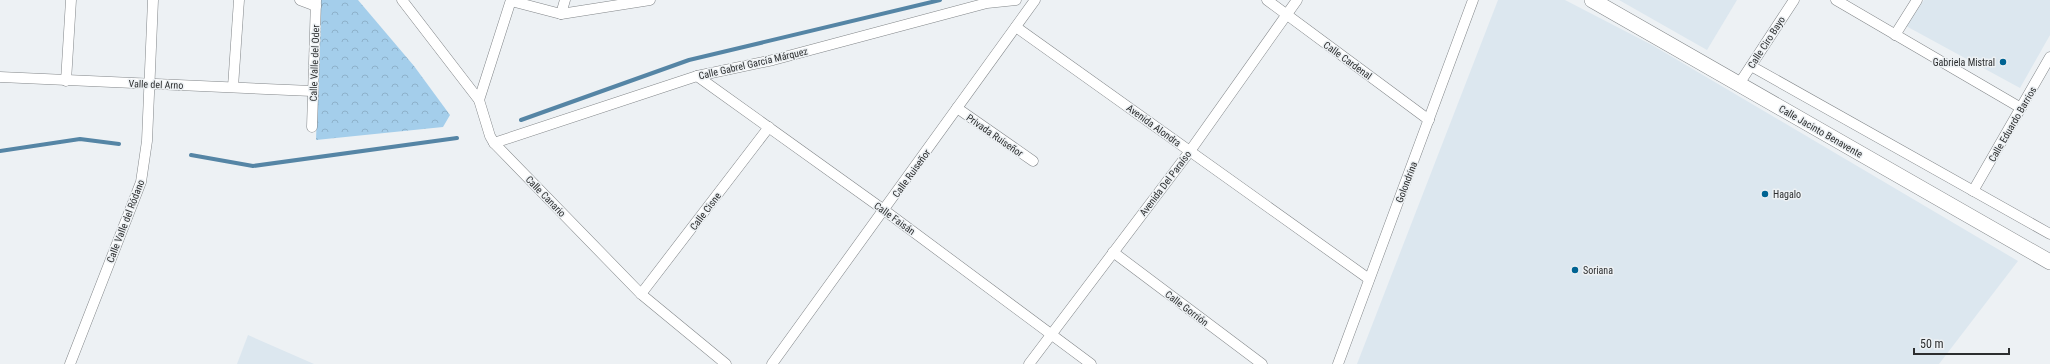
<svg xmlns="http://www.w3.org/2000/svg" width="2050" height="364" viewBox="0 0 2050 364" font-family="'Roboto Condensed',sans-serif">
	<defs>
		<pattern id="forest-crowns" width="20" height="18" patternUnits="userSpaceOnUse"><rect width="20" height="18" fill="#a4ceeb"/><path d="M2 6a3 3 0 1 1 6 0M12 15a3 3 0 1 1 6 0" fill="none" stroke="#8db1ca"/></pattern>
	</defs>
	<rect width="100%" height="100%" fill="#edf1f4"/>
	<!-- built -->
	<g fill="#dce7ef">
		<polygon points="1498,0 1565,0 1652,45 2018,261 1939,364 1357,364"/>
		<polygon points="1619,0 1737,0 1707,50"/>
		<polygon points="1924,0 2050,0 2050,35 2020,88 1906,26"/>
		<polygon points="248,335 314,364 237,364"/>
	</g>
	<!-- forest -->
	<polygon fill="url(#forest-crowns)" points="321,0 358,0 414,66 450,115 443,127 316,140"/>
	<g fill="none" stroke-linecap="round" stroke-linejoin="round">
		<!-- stream -->
		<g stroke="#5585a5" stroke-width="4">
			<polyline points="521,120 689,60 940,0"/>
			<polyline points="0,151 80,139 119,144"/>
			<polyline points="191,155 253,166 457,138"/>
		</g>
		<defs>
			<g id="street">
				<polyline points="300,0 316,6"/>
				<polyline points="402,0 479,100 490,136 494,143 641,294 726,364"/>
				<polyline points="1267,0 1429,120"/>
				<polyline points="1836,0 2021,108"/>
				<polyline points="511,1 561,14 650,0"/>
				<polyline points="561,14 565,0"/>
				<polyline points="1016,27 1369,279"/>
				<polyline points="1895,35 1917,0"/>
				<polyline points="1751,66 2050,234"/>
				<polyline points="697,76 884,210 1091,364"/>
				<polyline points="0,77 312,91"/>
				<polyline points="66,81 71,0"/>
				<polyline points="1739,84 1794,0"/>
				<polyline points="233,87 239,0"/>
				<polyline points="479,100 511,0"/>
				<polyline points="957,108 1033,161"/>
				<polyline points="312,127 316,0"/>
				<polyline points="494,143 697,76 773,60 987,3 1016,0"/>
				<polyline points="1973,191 2050,57"/>
				<polyline points="1113,252 1262,364"/>
				<polyline points="641,294 769,127"/>
				<polyline points="70,364 141,182 147,141 153,0"/>
				<polyline points="772,364 1035,0"/>
				<polyline points="1029,364 1190,151 1297,0"/>
				<polyline points="1338,364 1473,0"/>
			</g>
			<polyline id="secondary" points="1592,0 2050,262"/>
		</defs>
		<!-- street casing -->
		<use href="#street" stroke="#828689" stroke-width="11"/>
		<!-- secondary casing -->
		<use href="#secondary" stroke="#828689" stroke-width="16"/>
		<!-- street -->
		<use href="#street" stroke="#fff" stroke-width="10"/>
		<!-- secondary -->
		<use href="#secondary" stroke="#fff" stroke-width="15"/>
	</g>
	<!-- markers -->
	<g fill="#006392" stroke="#edf1f4" stroke-width="1.5">
		<circle cx="2003" cy="62" r="4"/>
		<circle cx="1765" cy="194" r="4"/>
		<circle cx="1575" cy="270" r="4"/>
	</g>
	<g text-anchor="middle" stroke-width="3" stroke-linejoin="round" paint-order="stroke">
		<!-- street labels -->
		<g font-size="10" fill="#2c2e2f" stroke="#edf1f4">
			<text transform="translate(1766 42) rotate(-57)" y="4">Calle Ciro Bayo</text>
			<text transform="translate(1348 60) rotate(36)" y="4">Calle Cardenal</text>
			<text transform="translate(314 63) rotate(-88)" y="4">Calle Valle del Oder</text>
			<text transform="translate(753 63) rotate(-13)" y="4">Calle Gabrel García Márquez</text>
			<text transform="translate(156 84) rotate(2)" y="4">Valle del Arno</text>
			<text transform="translate(2012 124) rotate(-60)" y="4">Calle Eduardo Barrios</text>
			<text transform="translate(1154 125) rotate(36)" y="4">Avenida Alondra</text>
			<text transform="translate(1821 131) rotate(30)" y="4">Calle Jacinto Benavente</text>
			<text transform="translate(995 135) rotate(35)" y="4">Privada Ruiseñor</text>
			<text transform="translate(911 173) rotate(-54)" y="4">Calle Ruiseñor</text>
			<text transform="translate(1406 182) rotate(-69)" y="4">Golondrina</text>
			<text transform="translate(1165 183) rotate(-53)" y="4">Avenida Del Paraíso</text>
			<text transform="translate(546 196) rotate(46)" y="4">Calle Canario</text>
			<text transform="translate(705 211) rotate(-53)" y="4">Calle Cisne</text>
			<text transform="translate(895 218) rotate(36)" y="4">Calle Faisán</text>
			<text transform="translate(125 221) rotate(-69)" y="4">Calle Valle del Ródano</text>
			<text transform="translate(1187 308) rotate(37)" y="4">Calle Gorrión</text>
		</g>
		<!-- poi labels -->
		<g font-size="10" fill="#2c2e2f" stroke="#edf1f4" text-anchor="start">
			<text x="1995" y="66" text-anchor="end">Gabriela Mistral</text>
			<text x="1773" y="198">Hagalo</text>
			<text x="1583" y="274">Soriana</text>
		</g>
	</g>
	<!-- scale -->
	<path d="M1914 348v6h95v-6" fill="none" stroke="#2c2e2f" stroke-width="2"/>
	<text x="1920" y="348" font-size="12" fill="#2c2e2f" stroke="#edf1f4" stroke-width="3" paint-order="stroke">50 m</text>
</svg>
